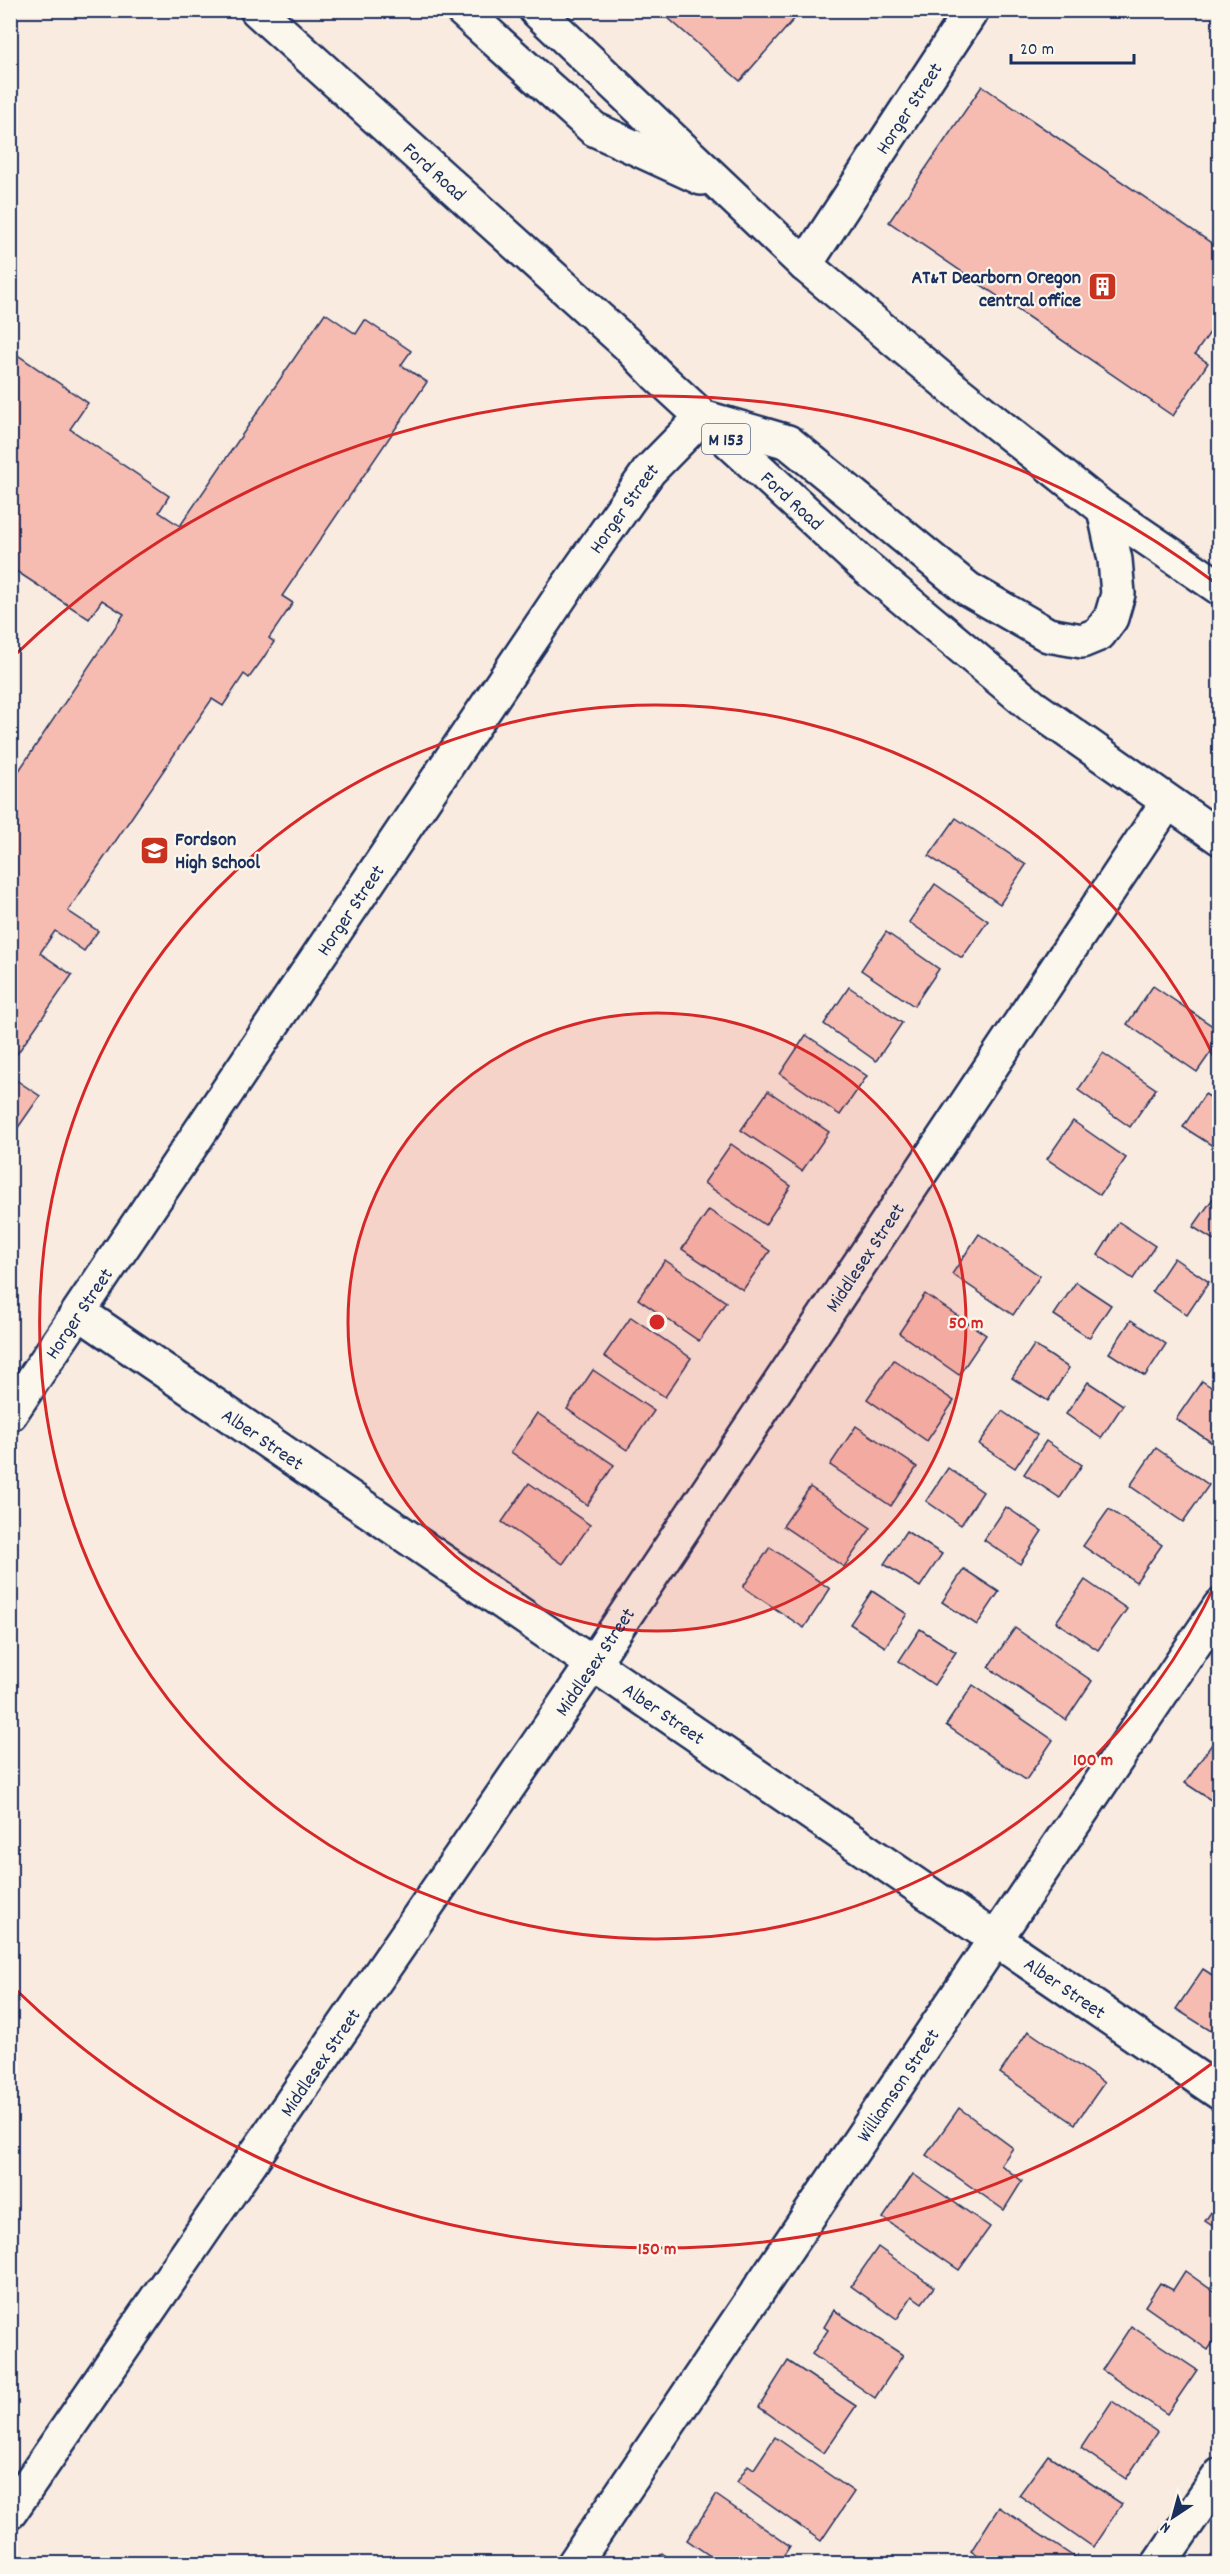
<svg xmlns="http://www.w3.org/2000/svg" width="1230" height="2574" viewBox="0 0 1230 2574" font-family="Dekko,sans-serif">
	<rect width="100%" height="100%" fill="#faebe0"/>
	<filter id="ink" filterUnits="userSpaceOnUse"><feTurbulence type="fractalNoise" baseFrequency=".0167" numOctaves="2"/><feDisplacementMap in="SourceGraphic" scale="12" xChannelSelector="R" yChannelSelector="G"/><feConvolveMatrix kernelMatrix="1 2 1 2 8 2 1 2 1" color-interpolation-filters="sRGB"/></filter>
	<g filter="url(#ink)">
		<!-- building -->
		<g fill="#f7bcb1" stroke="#1b2f5e" stroke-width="1.5">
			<polygon points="659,10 802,10 740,81"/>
			<polygon points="982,86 1220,249 1220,328 1215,325 1195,354 1208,363 1173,416 889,222"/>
			<polygon points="325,313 356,334 365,320 389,336 411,351 401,365 427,382 282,596 293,603 269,638 274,642 262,660 249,678 244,674 223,706 212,699 68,911 98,931 84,951 55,931 40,953 72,975 10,1064 10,784 124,614 102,600 89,619 10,567 10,350 88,403 70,429 169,496 159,512 180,526"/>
			<polygon points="956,818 1026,865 1000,904 929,856"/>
			<polygon points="935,884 988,921 962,958 909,922"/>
			<polygon points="886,932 939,969 914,1006 861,970"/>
			<polygon points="1153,986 1220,1031 1220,1039 1197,1072 1127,1024"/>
			<polygon points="849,987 902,1023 876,1061 824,1024"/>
			<polygon points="806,1035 867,1076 840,1115 780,1074"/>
			<polygon points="1103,1053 1156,1089 1130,1127 1078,1090"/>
			<polygon points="10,1076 40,1096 10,1139"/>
			<polygon points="768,1091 829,1132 802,1171 741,1130"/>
			<polygon points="1205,1094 1220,1103 1219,1150 1183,1127"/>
			<polygon points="1073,1121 1126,1158 1100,1195 1047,1159"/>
			<polygon points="731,1144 791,1186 765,1225 704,1183"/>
			<polygon points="1216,1194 1220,1197 1220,1244 1193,1227"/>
			<polygon points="709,1210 770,1251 743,1290 682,1249"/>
			<polygon points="1119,1222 1155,1246 1133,1279 1098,1255"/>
			<polygon points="979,1234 1040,1276 1013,1315 952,1274"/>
			<polygon points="1174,1258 1209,1282 1187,1315 1152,1291"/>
			<polygon points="665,1260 726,1302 699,1341 638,1299"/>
			<polygon points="1076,1282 1111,1305 1089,1338 1054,1315"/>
			<polygon points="925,1294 986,1335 959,1375 899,1333"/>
			<polygon points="631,1317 691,1358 665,1397 604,1356"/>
			<polygon points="1131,1320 1166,1344 1145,1376 1109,1353"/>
			<polygon points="1034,1345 1069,1368 1048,1401 1012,1378"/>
			<polygon points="894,1360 954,1401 927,1441 867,1399"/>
			<polygon points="593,1370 654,1411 627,1450 567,1409"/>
			<polygon points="1202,1381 1220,1393 1220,1448 1176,1419"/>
			<polygon points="1088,1382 1123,1405 1101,1438 1066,1414"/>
			<polygon points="1002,1411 1037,1435 1015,1468 979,1444"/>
			<polygon points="537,1413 614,1465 587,1505 511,1452"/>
			<polygon points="856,1426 917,1467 891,1506 830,1465"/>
			<polygon points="1046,1441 1082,1465 1060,1498 1024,1474"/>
			<polygon points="1156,1448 1209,1485 1183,1522 1130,1486"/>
			<polygon points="948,1468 983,1492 961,1525 926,1501"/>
			<polygon points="529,1483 590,1525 563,1564 502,1522"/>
			<polygon points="810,1487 871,1528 844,1567 783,1526"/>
			<polygon points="1006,1507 1042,1531 1020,1564 984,1540"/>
			<polygon points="1109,1509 1162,1545 1136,1582 1083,1546"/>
			<polygon points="906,1531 942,1554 920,1587 884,1564"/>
			<polygon points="770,1547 830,1589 804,1628 743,1587"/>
			<polygon points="964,1569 999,1592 977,1625 942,1602"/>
			<polygon points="1085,1580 1127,1609 1098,1650 1056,1622"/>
			<polygon points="872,1591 907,1614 885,1647 850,1624"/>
			<polygon points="1015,1628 1092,1681 1066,1720 988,1667"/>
			<polygon points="920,1629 956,1652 934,1685 899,1661"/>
			<polygon points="973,1685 1053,1740 1026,1780 946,1725"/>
			<polygon points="1212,1744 1220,1749 1220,1806 1185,1783"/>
			<polygon points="1203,1969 1220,1980 1220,2019 1211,2031 1176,2009"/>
			<polygon points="1028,2031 1104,2083 1075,2124 1000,2073"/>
			<polygon points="959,2108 1013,2148 1001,2165 1022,2181 1004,2210 926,2155"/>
			<polygon points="913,2174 990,2227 959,2270 883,2218"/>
			<polygon points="1220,2199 1220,2231 1205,2221"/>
			<polygon points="878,2247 934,2287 922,2303 912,2296 897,2319 851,2286"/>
			<polygon points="1185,2271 1220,2296 1220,2332 1208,2350 1145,2306 1160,2283 1173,2290"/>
			<polygon points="834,2310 903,2355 875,2398 812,2354 828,2330 824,2327"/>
			<polygon points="1131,2326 1197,2370 1167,2414 1102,2370"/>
			<polygon points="788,2361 856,2406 824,2453 759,2407"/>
			<polygon points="1112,2401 1157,2432 1126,2479 1081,2448"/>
			<polygon points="775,2437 854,2492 821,2541 737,2482 748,2465 754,2469"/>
			<polygon points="1048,2455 1122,2504 1093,2547 1019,2495"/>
			<polygon points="716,2495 790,2546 778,2564 722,2564 687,2540"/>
			<polygon points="999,2507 1074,2557 1070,2564 989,2564 971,2551"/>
			<polygon points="662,2553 677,2564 654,2564"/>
		</g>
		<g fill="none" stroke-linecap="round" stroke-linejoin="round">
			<defs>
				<g id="street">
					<path id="s1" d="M805,265L972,10"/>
					<path id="s2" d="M80,1313L1220,2093"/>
					<path id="s3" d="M10,1414L565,590L649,471L702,417"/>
					<path id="s4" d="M10,2512L592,1665L1167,803"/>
					<path id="s5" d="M574,2564L1220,1606"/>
					<polyline points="1159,2564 1220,2475"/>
				</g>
				<g id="primary">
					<path id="s6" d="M257,10L628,345L657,375L861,563L1032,706L1220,838"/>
					<polyline points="462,10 594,129 701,178"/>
					<polyline points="536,10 805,265 956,391 1104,509 1220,588"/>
					<polyline points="709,419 788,442 968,589 1048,635 1082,641 1099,634 1111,618 1118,594 1115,560 1104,509"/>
				</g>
			</defs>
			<!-- street casing -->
			<use href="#street" stroke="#1b2f5e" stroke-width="38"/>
			<!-- primary casing -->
			<use href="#primary" stroke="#1b2f5e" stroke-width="38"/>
			<!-- street -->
			<use href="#street" stroke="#fbf7ec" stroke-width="33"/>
			<!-- primary -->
			<use href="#primary" stroke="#fbf7ec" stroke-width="33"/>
		</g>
	</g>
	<!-- distance rings -->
	<circle cx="657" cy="1322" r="309" fill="#d62828" fill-opacity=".12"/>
	<g fill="none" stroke="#d62828" stroke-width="3">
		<circle cx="657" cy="1322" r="309"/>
		<path d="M1218 1578A617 617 0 1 1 1218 1066"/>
		<path d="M1214 2062A926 926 0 0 1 14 1988M14 656A926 926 0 0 1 1214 582"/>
	</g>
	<!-- icons -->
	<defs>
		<symbol id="building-square" viewBox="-11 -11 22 22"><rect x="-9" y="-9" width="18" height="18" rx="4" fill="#c8321e" stroke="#fbf7ec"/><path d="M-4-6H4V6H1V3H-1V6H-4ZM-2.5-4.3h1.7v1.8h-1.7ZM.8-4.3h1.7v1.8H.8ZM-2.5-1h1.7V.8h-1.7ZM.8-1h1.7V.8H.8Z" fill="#fff"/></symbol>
		<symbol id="school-square" viewBox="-11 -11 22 22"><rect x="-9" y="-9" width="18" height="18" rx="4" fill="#c8321e" stroke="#fbf7ec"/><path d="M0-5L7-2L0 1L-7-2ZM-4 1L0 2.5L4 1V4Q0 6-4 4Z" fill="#fff"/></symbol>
	</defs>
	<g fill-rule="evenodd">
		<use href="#building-square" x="1086" y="270" width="33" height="33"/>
		<use href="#school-square" x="138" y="834" width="33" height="33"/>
	</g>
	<g text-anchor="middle" stroke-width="4.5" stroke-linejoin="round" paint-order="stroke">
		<!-- shield labels -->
		<rect fill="#fbf7ec" stroke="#5e6b89" stroke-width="1.5" x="702" y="424" width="48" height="30" rx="4.5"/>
		<g font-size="18" font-weight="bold" fill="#1b2f5e">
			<text x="726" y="445">M 153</text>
		</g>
		<!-- street labels -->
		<g font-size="20" fill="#1b2f5e" stroke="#fbf7ec">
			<text dy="7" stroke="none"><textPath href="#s1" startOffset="188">Horger Street</textPath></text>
			<text dy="7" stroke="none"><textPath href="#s6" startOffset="240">Ford Road</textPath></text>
			<text dy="7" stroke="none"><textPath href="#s6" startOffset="726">Ford Road</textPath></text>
			<text dy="7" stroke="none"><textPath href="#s3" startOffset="1094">Horger Street</textPath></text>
			<text dy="7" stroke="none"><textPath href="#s3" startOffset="608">Horger Street</textPath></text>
			<text dy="7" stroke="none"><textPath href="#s4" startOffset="1518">Middlesex Street</textPath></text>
			<text dy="7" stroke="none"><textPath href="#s3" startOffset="122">Horger Street</textPath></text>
			<text dy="7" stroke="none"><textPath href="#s2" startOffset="222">Alber Street</textPath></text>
			<text dy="7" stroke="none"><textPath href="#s4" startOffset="1032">Middlesex Street</textPath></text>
			<text dy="7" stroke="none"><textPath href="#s2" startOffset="708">Alber Street</textPath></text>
			<text dy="7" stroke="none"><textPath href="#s2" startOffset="1194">Alber Street</textPath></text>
			<text dy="7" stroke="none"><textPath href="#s4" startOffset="546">Middlesex Street</textPath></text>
			<text dy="7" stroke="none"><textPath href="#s5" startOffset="578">Williamson Street</textPath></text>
		</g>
		<!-- poi labels -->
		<g font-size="20" font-weight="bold" fill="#1b2f5e" stroke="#fbf7ec" text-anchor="end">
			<text x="1081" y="283">AT&amp;T Dearborn Oregon<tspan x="1081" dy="23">central office</tspan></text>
			<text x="175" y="845" text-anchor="start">Fordson<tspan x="175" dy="23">High School</tspan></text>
		</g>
	</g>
	<circle cx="657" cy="1322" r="9" fill="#d62828" stroke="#fbf7ec" stroke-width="3"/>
	<g font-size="18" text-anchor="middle" font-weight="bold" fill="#d62828" stroke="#fbf7ec" stroke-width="4.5" stroke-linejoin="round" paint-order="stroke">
		<text x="966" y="1328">50 m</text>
		<text x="1093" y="1765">100 m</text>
		<text x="657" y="2254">150 m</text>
	</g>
	<!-- margin -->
	<rect width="1230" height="2574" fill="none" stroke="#fbf7ec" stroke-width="36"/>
	<rect x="18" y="18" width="1194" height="2538" fill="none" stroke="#1b2f5e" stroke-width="2" filter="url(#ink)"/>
	<!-- north arrow -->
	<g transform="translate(1173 2517) rotate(216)" stroke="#fbf7ec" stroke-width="4.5" paint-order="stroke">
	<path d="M0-4.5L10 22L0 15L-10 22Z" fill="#1b2f5e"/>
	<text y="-9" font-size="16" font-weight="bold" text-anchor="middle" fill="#1b2f5e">N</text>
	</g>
	<!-- scale -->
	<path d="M1011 54v9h123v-9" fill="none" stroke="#1b2f5e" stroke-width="3"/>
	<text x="1020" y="54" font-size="18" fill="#1b2f5e" stroke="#fbf7ec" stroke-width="4.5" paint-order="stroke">20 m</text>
</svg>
